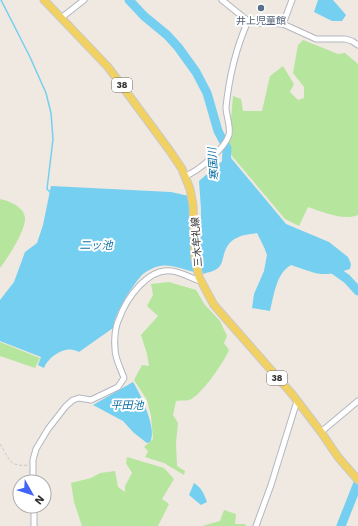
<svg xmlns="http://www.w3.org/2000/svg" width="358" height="526" viewBox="0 0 358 526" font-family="'Work Sans','Noto Sans JP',sans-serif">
	<rect width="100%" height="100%" fill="#efe9e1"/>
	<!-- green -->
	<g fill="#b6e59e">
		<path d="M303,40L338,54L345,53L358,64V215C343,221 323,212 308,207L299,226L285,219L232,156L228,142L233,133L231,119L233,96L241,99L243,111H262L270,76L283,66L294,84L290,92L298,100L304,98V87L293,73L298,45Z"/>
		<path d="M0,199C10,201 26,208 25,220C23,235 8,257 0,268Z"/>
		<path d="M169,282L196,290L205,305L220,321L227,336L224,343L229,350C224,362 201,396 189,400C185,401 180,400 176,401L173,415L178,423L176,443L177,466L185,471L184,475L164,463L145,457L148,451L144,447L153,439L151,416L147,400L134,380L142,365L149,366L147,354L141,335L158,316L147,306L153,295L151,284Z"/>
		<polygon points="0,342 40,358 35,368 0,356"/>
		<polygon points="127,457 164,468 174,479 162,499 169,504 158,526 82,526 74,502 71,483 91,478 100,473 115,471 118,487 125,492 125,486 132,473 126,463"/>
		<polygon points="224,510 236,514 235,524 245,524 246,526 188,526 202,526 220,521"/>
	</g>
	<!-- water -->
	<g fill="#75cff0">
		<polygon points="318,0 333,0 346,15 342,21 332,21 314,12"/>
		<path d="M231,158L286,224L329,242L348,257L351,264L350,269C321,278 318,274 291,265C276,273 274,296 270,311L252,308L254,294L264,271L267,255L264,247L257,233C241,235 229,237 224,254C223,258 222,263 220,266C216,271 209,272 203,274L200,264L201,209L199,181L221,162Z"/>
		<path d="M51,186L171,192L189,196L197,273C185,270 172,264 160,266C154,267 148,270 143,274C133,284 114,314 113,328L79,352C77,351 75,350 73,350C62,347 47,359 44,368L38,365L41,357L0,341V300L14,282L25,252L37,243L43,225Z"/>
		<path d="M133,382C140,393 158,430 150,442L147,443L134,433L123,421L93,405Z"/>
		<path d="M194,483C202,488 204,494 207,502L201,505L189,495Z"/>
	</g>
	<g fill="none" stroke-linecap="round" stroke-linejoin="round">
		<!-- stream -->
		<polyline stroke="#75cff0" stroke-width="1.5" points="1,0 30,57 46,93 51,113 53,139 47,189 50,192"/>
		<!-- river -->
		<g stroke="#75cff0" stroke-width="9">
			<polyline points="129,0 144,16 167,35 178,47 196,72 207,93 218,131 227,148 226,171"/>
			<polyline points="329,266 347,279 358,291"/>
			<polyline points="341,526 358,483"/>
		</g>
		<defs>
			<g id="minor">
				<polyline points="222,0 248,21 257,23 283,24 316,39 345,39 352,41 358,45"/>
				<polyline points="61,18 84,0"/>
				<polyline points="283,24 292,0"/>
				<path d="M185,176C198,172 225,148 229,135C231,126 226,116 226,107C229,78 236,48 248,21"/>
				<polyline points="321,432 358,401"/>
				<path d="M33,482V460L36,449L48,429L66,406L73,400L79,398L91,400L118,387L124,378C121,369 115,359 115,349C114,340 115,327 119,319C126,299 148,267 172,271C181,272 191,278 200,281"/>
				<polyline points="34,526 34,506"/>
				<polyline points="256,526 271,485 297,401"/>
			</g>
			<polyline id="major" points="44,0 108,67 170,151 182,169 190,189 193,205 195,258 199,277 214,305 292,394 321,432 338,457 358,480"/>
		</defs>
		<!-- minor casing -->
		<use href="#minor" stroke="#b4b7c1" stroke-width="7"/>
		<!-- major casing -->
		<use href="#major" stroke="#c9c9c9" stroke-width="9"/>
		<!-- path -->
		<path stroke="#c9c9c9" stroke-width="1" stroke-dasharray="3 2" stroke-linecap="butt" d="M0,444C10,459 8,467 28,465"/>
		<!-- minor -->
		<use href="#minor" stroke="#fff" stroke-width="5"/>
		<!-- major -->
		<use href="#major" stroke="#f2d163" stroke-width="7"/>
	</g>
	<!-- markers -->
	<circle fill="#5c6f8a" stroke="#fff" stroke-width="1.5" cx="261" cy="8" r="4"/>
	<g text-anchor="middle" stroke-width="4" stroke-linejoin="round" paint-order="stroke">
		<!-- shield labels -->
		<g fill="#fff" stroke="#6d6d6d" stroke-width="1">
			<rect x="112" y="78" width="20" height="14" rx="3"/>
			<rect x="267" y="371" width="20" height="14" rx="3"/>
		</g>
		<g font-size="9" font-weight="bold" fill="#2e2e2e">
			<text x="122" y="88">38</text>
			<text x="277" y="381">38</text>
		</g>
		<!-- service labels -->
		<g font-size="10" fill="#4e5e75" stroke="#fff">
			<text x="261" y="24">井上児童館</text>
		</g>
		<!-- street labels -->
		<g font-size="10" fill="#2e2e2e" stroke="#fff">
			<text transform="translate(196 242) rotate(-94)" y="4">三木牟礼線</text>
		</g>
		<!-- water labels -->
		<g font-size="11" font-style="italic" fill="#0d6fa3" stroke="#fff">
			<text transform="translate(213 164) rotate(-94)" y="4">寒国川</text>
			<text x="96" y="249">二ッ池</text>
			<text x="127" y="409">平田池</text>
		</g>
	</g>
	<!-- north arrow -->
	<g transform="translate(32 494) rotate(129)"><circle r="19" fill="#ffffff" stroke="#ababab"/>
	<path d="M0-3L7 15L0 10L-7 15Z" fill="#4264fb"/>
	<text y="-6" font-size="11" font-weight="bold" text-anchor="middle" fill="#2e2e2e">N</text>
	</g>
</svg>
